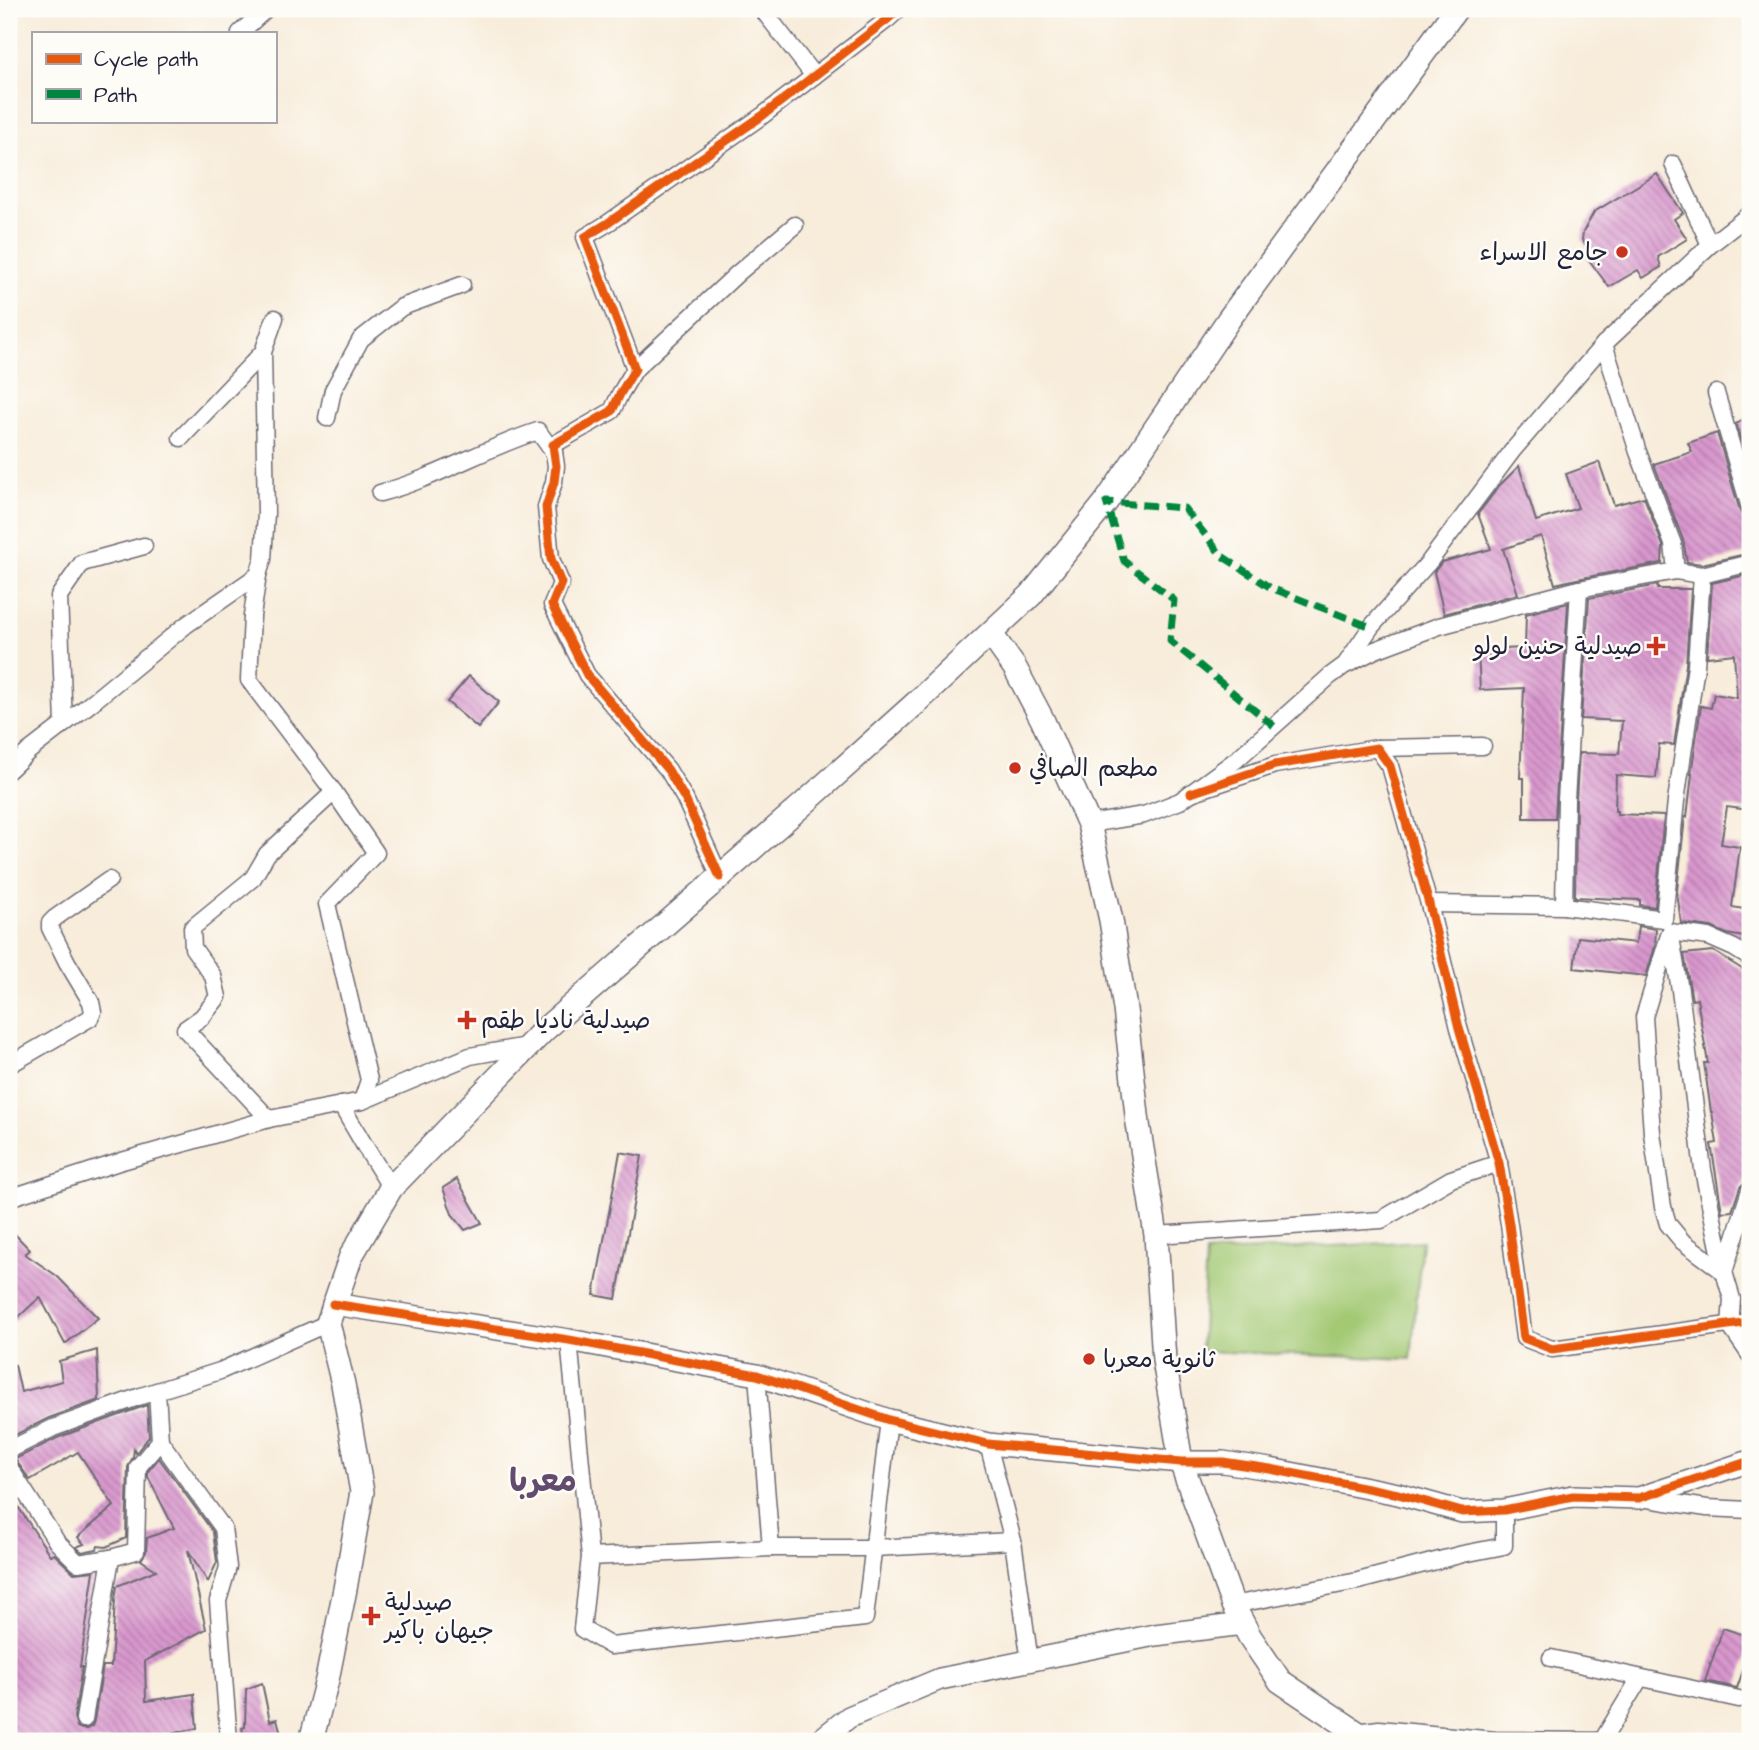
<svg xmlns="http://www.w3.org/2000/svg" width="1759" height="1750" viewBox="0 0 1759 1750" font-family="'Architects Daughter','Playpen Sans Arabic',sans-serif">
	<defs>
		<pattern id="building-back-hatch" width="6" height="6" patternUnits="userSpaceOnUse" patternTransform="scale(1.75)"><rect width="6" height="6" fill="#d997cd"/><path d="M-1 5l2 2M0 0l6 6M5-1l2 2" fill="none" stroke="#b07ba8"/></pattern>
	</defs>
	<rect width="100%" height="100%" fill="#fdfcf7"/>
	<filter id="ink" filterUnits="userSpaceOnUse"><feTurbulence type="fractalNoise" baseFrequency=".0143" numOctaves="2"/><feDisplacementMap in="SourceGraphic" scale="14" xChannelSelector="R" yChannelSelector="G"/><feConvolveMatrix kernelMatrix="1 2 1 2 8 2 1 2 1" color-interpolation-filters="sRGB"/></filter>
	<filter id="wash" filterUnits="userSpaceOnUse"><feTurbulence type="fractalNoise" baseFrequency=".00686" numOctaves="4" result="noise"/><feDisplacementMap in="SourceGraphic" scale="28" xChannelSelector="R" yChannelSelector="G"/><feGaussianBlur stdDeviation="1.57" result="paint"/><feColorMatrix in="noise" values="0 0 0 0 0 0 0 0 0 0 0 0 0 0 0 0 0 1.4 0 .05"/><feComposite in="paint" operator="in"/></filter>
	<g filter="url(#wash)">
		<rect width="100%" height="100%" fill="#f8ecda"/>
		<!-- pitch -->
		<polygon fill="#a3c973" stroke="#627657" stroke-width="2" points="1422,1241 1411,1359 1201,1351 1206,1253"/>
		<g id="blocks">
			<!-- building -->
			<g fill="url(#building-back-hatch)">
				<polygon points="1657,174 1683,213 1674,219 1687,239 1658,257 1661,267 1643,278 1638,270 1609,287 1586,256 1591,252 1582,240 1583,232 1594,212"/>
				<polygon points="1750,416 1750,472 1736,424"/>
				<polygon points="1717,433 1740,511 1743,516 1750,518 1750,553 1702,564 1687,562 1683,540 1654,464 1692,452 1688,443"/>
				<polygon points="1599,462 1614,505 1644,497 1663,546 1662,563 1577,579 1555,584 1541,536 1503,549 1518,594 1444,614 1434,572 1442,562 1491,549 1478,514 1500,485 1519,466 1536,521 1578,508 1566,474"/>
				<polygon points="1750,574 1750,810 1727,807 1721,844 1740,847 1732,907 1750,910 1750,938 1727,934 1711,927 1681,923 1677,891 1685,817 1687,817 1692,774 1691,774 1701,706 1711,708 1714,694 1737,698 1734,654 1707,657 1712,583"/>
				<polygon points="1658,585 1657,589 1691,589 1686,665 1674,745 1659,744 1656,778 1616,775 1615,811 1617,811 1617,814 1664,816 1655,907 1640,905 1640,900 1575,897 1576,800 1579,753 1619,754 1622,721 1581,719 1589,598"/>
				<polygon points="1568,603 1555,818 1524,818 1524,778 1520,778 1524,688 1480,690 1478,650 1525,648 1526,614"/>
				<polygon points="469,676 499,702 478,728 447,702"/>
				<polygon points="1638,926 1656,929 1655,947 1646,976 1574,968 1578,937 1636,943"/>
				<polygon points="1713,951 1750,974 1750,1076 1743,1076 1748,1109 1750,1109 1750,1165 1747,1165 1748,1174 1745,1175 1746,1181 1740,1187 1732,1211 1722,1212 1711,1144 1717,1143 1712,1112 1711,1112 1704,1063 1708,1063 1697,999 1692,1000 1684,954"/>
				<polygon points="620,1152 642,1156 616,1299 594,1295"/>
				<polygon points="457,1179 482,1223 465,1230 452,1214 443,1188"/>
				<polygon points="9,1228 30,1250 25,1254 57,1276 98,1318 65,1344 40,1297 9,1326"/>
				<polygon points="97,1350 99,1400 49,1418 9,1438 9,1365 15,1365 21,1392 62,1381 59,1361"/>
				<polygon points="147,1405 149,1437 136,1453 134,1449 133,1457 128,1467 126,1538 106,1547 98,1546 97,1549 82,1552 76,1547 84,1544 78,1537 114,1506 78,1452 30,1480 15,1459 57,1438"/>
				<polygon points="159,1458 213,1532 217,1562 208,1582 188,1550 206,1629 145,1661 146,1701 194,1694 197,1728 142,1741 9,1741 9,1493 50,1555 54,1554 74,1573 94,1571 80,1667 82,1667 74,1717 77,1727 82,1729 87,1729 92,1726 94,1721 103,1666 111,1666 115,1600 117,1586 156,1570 141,1560 146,1552 147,1538 174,1528 148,1477 148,1471"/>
				<polygon points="1723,1628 1750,1637 1750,1650 1737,1688 1705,1681"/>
				<polygon points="262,1683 270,1721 277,1719 283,1741 245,1741 242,1728 245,1727 246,1689"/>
			</g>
		</g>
	</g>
	<g filter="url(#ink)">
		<use href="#blocks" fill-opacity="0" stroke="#6d6973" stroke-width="2"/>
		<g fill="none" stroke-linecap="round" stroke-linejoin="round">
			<defs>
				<g id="minor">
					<polyline points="762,9 814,76"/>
					<polyline points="240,33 266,9"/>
					<polyline points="1673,164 1710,245"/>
					<polyline points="275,318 263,352 266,513 263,559 258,575 252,616 249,680 334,792 376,853 327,904 369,1080 362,1101"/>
					<polyline points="1604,344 1638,452 1673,544 1676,571"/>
					<polyline points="635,369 738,273 795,225"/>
					<polyline points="1716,393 1750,508"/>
					<polyline points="327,418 333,390 361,339 402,307 462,285"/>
					<polyline points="181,438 263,352"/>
					<path d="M380,493C435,479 484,448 538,431L554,453"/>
					<polyline points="1348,664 1375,650 1439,626 1579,589 1676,571 1702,575 1750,563"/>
					<polyline points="64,724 59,596 82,563 144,546"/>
					<polyline points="1377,748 1483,746"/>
					<polyline points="9,770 29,751 90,704 186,625 258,575"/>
					<polyline points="1191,793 1275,765 1377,748 1390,766 1429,904 1459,1028 1499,1163 1509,1224 1524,1338 1552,1349 1750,1322"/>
					<polyline points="1089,824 1144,815 1180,801 1236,760 1330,676 1345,665 1371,627 1429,562 1513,450 1604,344 1710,245 1750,214"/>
					<polyline points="720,877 685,799 668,770 587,675 552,605 561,583 551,559 546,507 554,482 556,466 553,445 612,411 620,394 635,369 585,237 608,223 762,116 888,19 899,9"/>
					<polyline points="1429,904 1564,906 1664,919 1676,801 1696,666 1702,575"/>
					<polyline points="1564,906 1566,800 1579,589"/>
					<polyline points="1671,937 1680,990 1703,1170 1724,1272 1750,1190"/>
					<polyline points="1750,958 1734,948 1709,937 1670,932 1644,1017 1652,1133 1663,1207 1668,1224 1682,1241 1724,1272 1732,1299 1730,1326 1750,1355"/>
					<polyline points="9,1065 90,1018 93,1012 91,1002 67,962 50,928 50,923 55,918 109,880"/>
					<polyline points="341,1105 366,1148 391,1188"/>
					<polyline points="269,1119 185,1029 202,1017 218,997 213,976 193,948 192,928 253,878 267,854 334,792"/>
					<polyline points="9,1198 122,1161 269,1119 362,1101 470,1056 527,1046"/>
					<polyline points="1156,1235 1381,1220 1451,1179 1499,1163"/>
					<polyline points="569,1340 590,1557 582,1629 611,1646 865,1618 889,1420"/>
					<polyline points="757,1375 771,1548 873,1548 1013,1541"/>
					<polyline points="160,1441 223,1528 228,1567 218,1601 229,1741"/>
					<polyline points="988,1444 1013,1541 1030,1662"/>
					<polyline points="9,1450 53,1428 141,1396 220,1371 328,1323"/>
					<polyline points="9,1467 57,1542 78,1563 111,1558"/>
					<polyline points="1641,1498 1707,1508 1750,1510"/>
					<polyline points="590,1557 771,1548"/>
					<polyline points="1233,1605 1358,1581 1463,1554 1504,1546 1504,1510"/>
					<polyline points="1551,1658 1739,1699"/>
					<polyline points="84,1719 111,1558 136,1551 138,1467 160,1441 157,1391"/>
					<polyline points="1356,1732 1379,1729 1495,1740 1600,1741"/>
					<polyline points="1602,1741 1640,1678"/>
				</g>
				<g id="tertiary">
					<polyline points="333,1304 569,1340 757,1375 889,1420 988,1444 1181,1462 1223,1462 1270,1469 1398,1494 1462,1512 1504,1510 1573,1496 1639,1498 1750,1461"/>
					<polyline points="819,1741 849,1717 940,1679 1155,1635 1243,1624"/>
				</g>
				<g id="secondary">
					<polyline points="991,634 1015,668 1042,719 1089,824 1111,920 1125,1009 1138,1124 1156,1235 1164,1360 1181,1462 1233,1605 1250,1637 1280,1681 1356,1732 1367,1741"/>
					<polyline points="311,1741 327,1680 345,1589 362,1492 343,1384 328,1323 351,1256 391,1188 544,1030 800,807 916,703 1031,595 1106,502 1229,319 1456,9"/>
				</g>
			</defs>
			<!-- minor casing -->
			<use href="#minor" stroke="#6d6973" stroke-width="19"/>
			<!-- tertiary casing -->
			<use href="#tertiary" stroke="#6d6973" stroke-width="24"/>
			<!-- secondary casing -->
			<use href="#secondary" stroke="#6d6973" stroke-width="26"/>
			<!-- minor -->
			<use href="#minor" stroke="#fff" stroke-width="16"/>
			<!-- tertiary -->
			<use href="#tertiary" stroke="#fff" stroke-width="21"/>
			<!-- secondary -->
			<use href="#secondary" stroke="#fff" stroke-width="23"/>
			<!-- quiet -->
			<polyline stroke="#00873e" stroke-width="7" stroke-dasharray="14 7" stroke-linecap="butt" points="1274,726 1170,641 1174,600 1124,561 1106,502 1184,508 1222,556 1271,588 1371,627"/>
			<defs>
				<g id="cycleway">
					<polyline points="1191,793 1275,765 1377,748 1390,766 1429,904 1459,1028 1499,1163 1509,1224 1524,1338 1552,1349 1750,1322"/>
					<polyline points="720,877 685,799 668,770 587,675 552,605 561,583 551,559 546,507 554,482 556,466 553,445 612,411 620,394 635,369 585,237 608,223 762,116 888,19 899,9"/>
					<polyline points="333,1304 569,1340 757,1375 889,1420 988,1444 1181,1462 1223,1462 1270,1469 1398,1494 1462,1512 1504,1510 1573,1496 1639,1498 1750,1461"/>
				</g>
			</defs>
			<!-- cycleway casing -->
			<use href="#cycleway" stroke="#fdfcf7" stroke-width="13"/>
			<!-- cycleway -->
			<use href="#cycleway" stroke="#e8590c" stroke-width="9"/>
		</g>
	</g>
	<!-- markers -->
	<g fill="#c8321e" stroke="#fdfcf7" stroke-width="2.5">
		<circle cx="1622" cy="252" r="7"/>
		<path d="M1652.5 635.5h7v7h7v7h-7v7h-7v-7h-7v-7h7z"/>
		<circle cx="1015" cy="768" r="7"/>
		<path d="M463.5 1009.5h7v7h7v7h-7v7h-7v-7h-7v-7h7z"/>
		<circle cx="1089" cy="1359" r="7"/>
		<path d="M367.5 1605.5h7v7h7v7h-7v7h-7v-7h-7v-7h7z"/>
	</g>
	<g text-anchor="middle" stroke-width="5" stroke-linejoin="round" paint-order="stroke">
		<!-- poi labels -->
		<g font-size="24" fill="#22223b" stroke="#fdfcf7" text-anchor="start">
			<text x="1608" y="260" text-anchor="end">جامع الاسراء</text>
			<text x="1642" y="654" text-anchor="end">صيدلية حنين لولو</text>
			<text x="1029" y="776">مطعم الصافي</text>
			<text x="481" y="1028">صيدلية ناديا طقم</text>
			<text x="1103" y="1367">ثانوية معربا</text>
			<text x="385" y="1610">صيدلية<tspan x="385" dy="28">جيهان باكير</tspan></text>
		</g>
		<!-- district labels -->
		<g font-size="32" font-weight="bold" fill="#624b6e" stroke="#fdfcf7">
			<text x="543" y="1491">معربا</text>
		</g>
	</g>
	<!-- margin -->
	<rect width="1759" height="1750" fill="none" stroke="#fdfcf7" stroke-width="35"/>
	<!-- legend -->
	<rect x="32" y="32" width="245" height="91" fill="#fdfcf7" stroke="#a5a5ac" stroke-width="2"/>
	<rect x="46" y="54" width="35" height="10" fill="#e8590c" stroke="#a5a5ac" stroke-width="2"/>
	<text x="94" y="66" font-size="21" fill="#22223b">Cycle path</text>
	<rect x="46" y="89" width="35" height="10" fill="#00873e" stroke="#a5a5ac" stroke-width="2"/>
	<text x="94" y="102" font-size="21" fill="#22223b">Path</text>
</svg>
